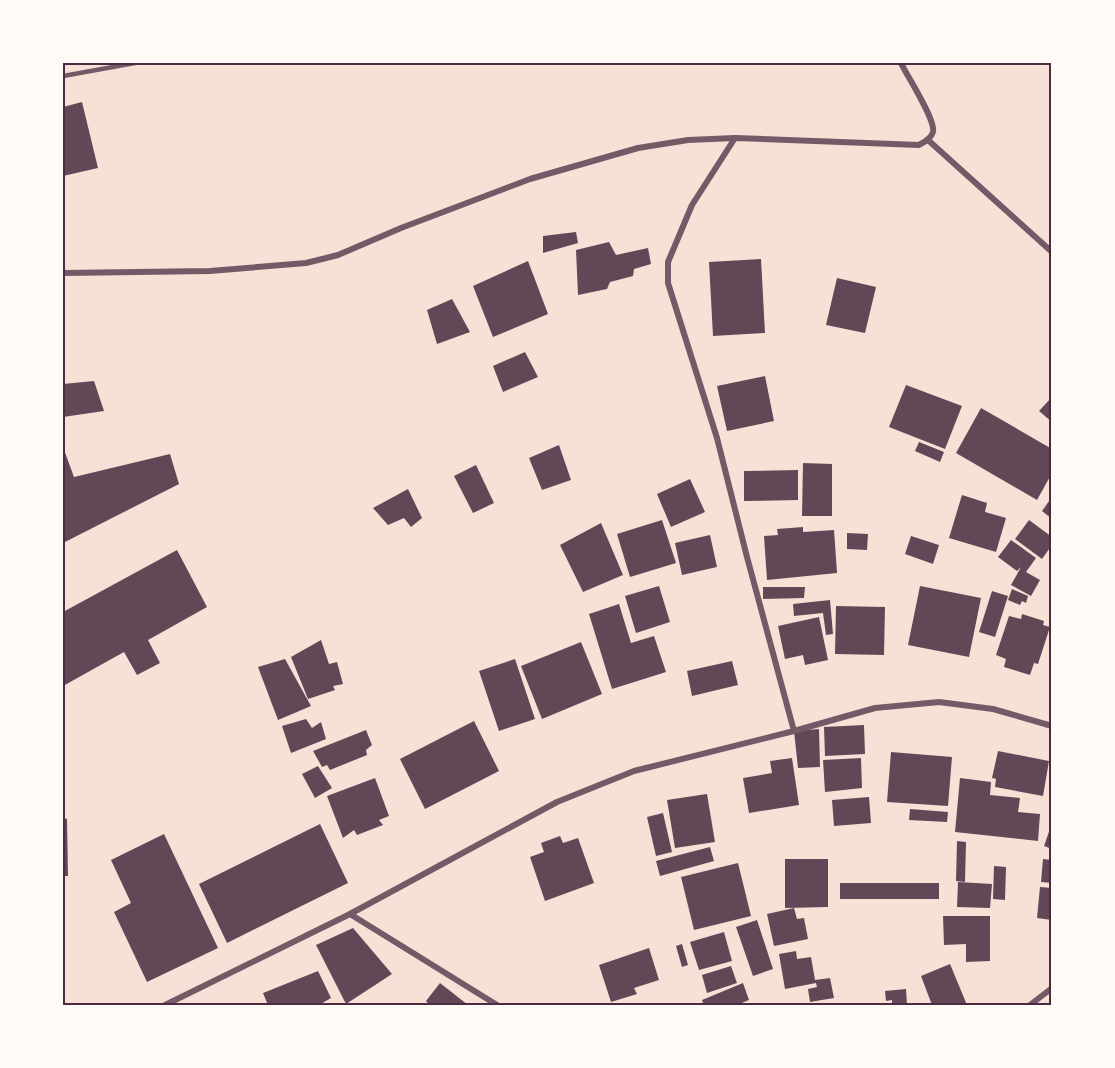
<svg xmlns="http://www.w3.org/2000/svg" width="1115" height="1068" viewBox="0 0 1115 1068" font-family="'Fira Sans Condensed',sans-serif">
	<rect width="100%" height="100%" fill="#f7e1d7"/>
	<!-- building -->
	<g fill="#644757">
		<polygon points="82,102 98,168 63,176 63,107"/>
		<polygon points="576,232 578,243 543,253 543,236"/>
		<polygon points="609,242 616,255 648,248 651,264 634,269 633,276 610,282 607,289 578,295 576,250"/>
		<polygon points="761,259 765,333 713,336 709,262"/>
		<polygon points="528,261 548,314 493,337 473,286"/>
		<polygon points="837,278 876,287 865,333 826,325"/>
		<polygon points="452,299 470,332 437,344 427,310"/>
		<polygon points="525,352 538,377 503,392 493,366"/>
		<polygon points="765,376 774,421 727,431 717,386"/>
		<polygon points="94,381 104,411 63,417 63,384"/>
		<polygon points="906,385 962,406 945,449 889,427"/>
		<polygon points="1052,397 1052,422 1039,411"/>
		<polygon points="981,408 1052,449 1052,473 1037,500 956,453"/>
		<polygon points="919,442 944,452 940,462 915,451"/>
		<polygon points="559,445 571,480 542,490 529,458"/>
		<polygon points="63,447 74,477 170,454 179,484 63,543"/>
		<polygon points="803,463 832,464 832,516 802,516"/>
		<polygon points="476,465 494,503 473,513 454,476"/>
		<polygon points="798,470 798,500 744,501 744,471"/>
		<polygon points="690,479 705,512 671,527 657,494"/>
		<polygon points="408,489 422,518 411,527 404,518 388,525 373,508"/>
		<polygon points="962,495 987,503 985,512 1006,518 996,552 949,538"/>
		<polygon points="1052,497 1052,519 1042,511"/>
		<polygon points="662,520 676,563 630,577 617,534"/>
		<polygon points="1029,520 1052,537 1052,545 1042,559 1015,539"/>
		<polygon points="601,523 623,575 583,592 560,545"/>
		<polygon points="803,527 803,532 834,530 837,573 767,580 764,536 778,535 777,529"/>
		<polygon points="847,533 868,534 867,550 847,549"/>
		<polygon points="710,535 717,567 682,575 675,543"/>
		<polygon points="911,536 939,545 933,564 905,554"/>
		<polygon points="1011,540 1036,558 1026,572 1040,580 1031,596 1011,585 1021,567 1017,571 998,557"/>
		<polygon points="177,550 207,607 148,640 160,663 137,675 124,652 63,686 63,612"/>
		<polygon points="659,586 670,622 636,633 625,596"/>
		<polygon points="920,586 981,598 969,657 908,645"/>
		<polygon points="763,587 805,587 804,598 763,599"/>
		<polygon points="1012,589 1028,596 1026,603 1022,601 1020,605 1008,600"/>
		<polygon points="992,591 1008,596 995,637 979,632"/>
		<polygon points="830,600 833,634 826,635 823,613 794,616 793,604"/>
		<polygon points="619,604 631,643 654,636 666,672 612,689 589,614"/>
		<polygon points="836,606 885,607 884,655 835,654"/>
		<polygon points="1022,614 1044,621 1043,625 1050,627 1038,664 1034,663 1030,675 1004,667 1006,659 996,655 1009,616 1021,619"/>
		<polygon points="819,617 828,660 805,665 803,655 785,659 778,626"/>
		<polygon points="321,640 329,664 337,662 343,684 333,686 335,690 308,699 291,657"/>
		<polygon points="581,642 602,694 542,719 521,666"/>
		<polygon points="285,659 311,706 278,720 258,667"/>
		<polygon points="515,659 535,719 499,731 479,671"/>
		<polygon points="732,661 738,685 692,696 687,671"/>
		<polygon points="306,719 312,728 321,722 326,739 291,753 282,726"/>
		<polygon points="474,721 499,771 425,809 400,759"/>
		<polygon points="864,725 865,754 825,756 824,727"/>
		<polygon points="819,729 820,767 798,768 794,731"/>
		<polygon points="366,730 372,745 366,750 367,755 330,770 327,765 322,767 313,751"/>
		<polygon points="998,751 1049,761 1043,796 995,787 996,779 992,778"/>
		<polygon points="891,752 952,757 948,806 887,802"/>
		<polygon points="792,758 799,805 749,813 743,778 772,773 770,761"/>
		<polygon points="861,758 862,788 825,792 823,760"/>
		<polygon points="318,766 332,788 315,798 302,774"/>
		<polygon points="375,778 389,816 379,820 383,825 357,835 354,830 343,838 327,796"/>
		<polygon points="960,778 991,782 990,795 1020,798 1018,812 1040,814 1038,841 955,832"/>
		<polygon points="707,794 715,842 675,848 667,800"/>
		<polygon points="869,797 871,823 834,826 832,800"/>
		<polygon points="910,809 948,812 947,822 909,820"/>
		<polygon points="663,813 672,852 656,856 647,817"/>
		<polygon points="63,818 67,819 68,876 63,876"/>
		<polygon points="1052,823 1052,849 1044,846"/>
		<polygon points="320,824 348,883 227,943 199,884"/>
		<polygon points="164,834 218,948 147,982 114,912 131,903 111,860"/>
		<polygon points="560,836 563,843 578,838 594,883 545,901 530,857 544,852 541,843"/>
		<polygon points="957,841 966,842 965,882 956,881"/>
		<polygon points="710,847 714,861 660,876 656,861"/>
		<polygon points="785,859 828,859 828,907 785,908"/>
		<polygon points="1043,859 1052,860 1052,883 1041,882"/>
		<polygon points="738,863 751,916 694,930 681,877"/>
		<polygon points="994,866 1006,867 1005,900 993,899"/>
		<polygon points="958,882 992,884 990,908 957,907"/>
		<rect x="840" y="883" width="99" height="16"/>
		<polygon points="1040,887 1052,888 1052,920 1037,918"/>
		<polygon points="794,908 797,919 804,918 808,939 774,946 767,914"/>
		<polygon points="943,916 990,916 990,961 966,962 966,944 944,945"/>
		<polygon points="757,920 773,969 753,976 736,927"/>
		<polygon points="353,928 392,974 346,1004 316,945"/>
		<polygon points="724,932 732,961 699,970 690,942"/>
		<polygon points="682,944 688,965 682,967 676,946"/>
		<polygon points="649,948 659,980 634,988 637,994 611,1002 599,965"/>
		<polygon points="796,951 797,959 811,957 815,980 830,978 834,998 810,1002 808,989 817,987 816,983 785,989 779,954"/>
		<polygon points="950,964 967,1005 932,1005 921,976"/>
		<polygon points="731,966 737,983 707,993 702,975"/>
		<polygon points="318,971 331,998 319,1005 268,1005 263,993"/>
		<polygon points="440,983 468,1005 429,1005 426,1001"/>
		<polygon points="743,983 749,1000 737,1005 704,1005 702,1000"/>
		<polygon points="906,989 907,1005 892,1005 892,1000 886,1001 885,991"/>
		<rect x="857" y="1003" width="33" height="2"/>
	</g>
	<g fill="none" stroke-linecap="round" stroke-linejoin="round">
		<!-- service -->
		<polyline stroke="#755966" stroke-width="4.5" points="63,76 135,63"/>
		<!-- minor -->
		<g stroke="#755966" stroke-width="6">
			<polyline points="928,140 1052,252"/>
			<polyline points="63,273 210,271 306,263 338,255 401,228 530,179 638,148 688,140 735,138"/>
			<path d="M794,731L747,557L717,438L668,283V262L692,205L735,138L919,145C924,142 931,139 933,132C936,120 907,76 901,63"/>
			<polyline points="350,914 497,1005"/>
			<polyline points="165,1005 350,914 557,802 634,771 794,731 875,708 939,702 993,709 1052,726"/>
			<polyline points="1030,1005 1052,988"/>
		</g>
	</g>
	<!-- border -->
	<rect width="1115" height="1068" fill="none" stroke="#fffaf5" stroke-width="129"/>
	<rect x="64" y="64" width="986" height="940" fill="none" stroke="#4a2c40" stroke-width="2"/>
</svg>
